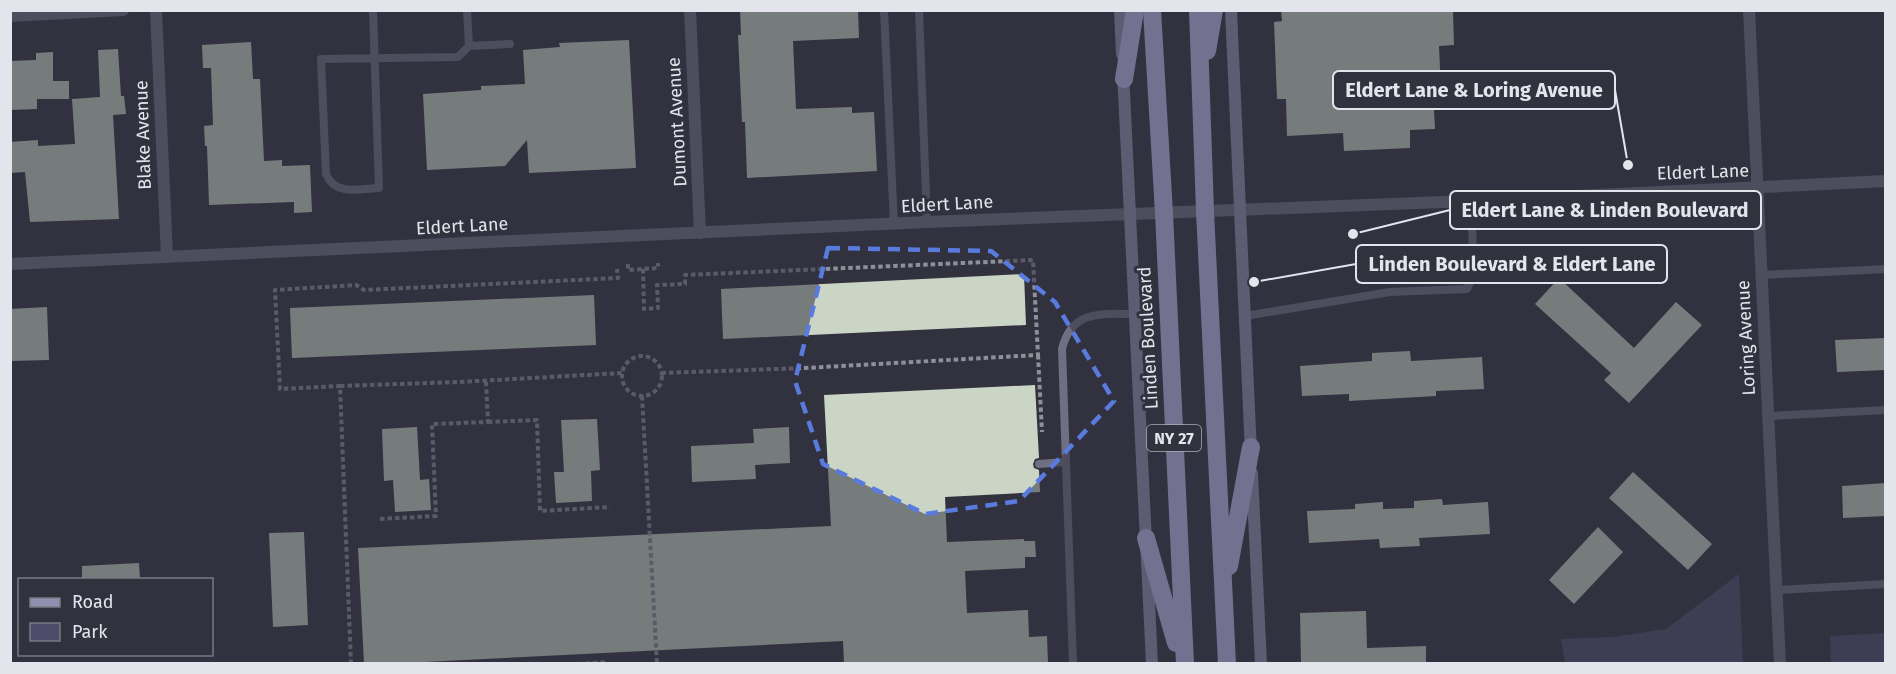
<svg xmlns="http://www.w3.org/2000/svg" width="1896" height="674" viewBox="0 0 1896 674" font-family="'Fira Sans',sans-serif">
	<rect width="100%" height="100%" fill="#32323f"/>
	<!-- green -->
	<g fill="#4d4d6a">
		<polygon points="1739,574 1743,663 1565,663 1561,639 1613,637 1666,629"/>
		<polygon points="1885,633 1885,663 1831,663 1830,636"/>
	</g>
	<!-- building -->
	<g fill="#cbd5c6">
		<polygon points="740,10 858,10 859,38 793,41 796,109 852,107 852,113 874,112 877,171 747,178 745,122 742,122 738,35 741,35"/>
		<polygon points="1281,10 1453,10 1454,45 1439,46 1441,91 1433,92 1435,129 1410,130 1410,148 1344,151 1343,133 1287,136 1286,99 1277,99 1274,22 1282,21"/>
		<polygon points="629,40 636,168 529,173 527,140 505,166 427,170 423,94 481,90 481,86 525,84 523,50 560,47 559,43"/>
		<polygon points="251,42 253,79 260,79 264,161 282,160 282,166 310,165 312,212 294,213 294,202 209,205 207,146 205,146 204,126 213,125 211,68 203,68 202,45"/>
		<polygon points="118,49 121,96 124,96 126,114 113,115 119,219 30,222 25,172 10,173 10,142 38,140 38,146 75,144 72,99 100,97 98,50"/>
		<polygon points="53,52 53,81 69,81 69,99 37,99 37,109 10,110 10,61 36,60 36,53"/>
		<polygon points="1024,274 1026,325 723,339 721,289"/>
		<polygon points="1559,278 1634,348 1676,302 1702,325 1629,403 1604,380 1611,373 1535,304"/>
		<polygon points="594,295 596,345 292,358 290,308"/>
		<polygon points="47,307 49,360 10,361 10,309"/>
		<polygon points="1886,338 1886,370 1837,372 1835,340"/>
		<polygon points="1410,351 1411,361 1482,357 1484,389 1436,391 1436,396 1349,401 1349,394 1302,396 1300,366 1372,361 1372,353"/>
		<polygon points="1035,385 1039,458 1035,459 1033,464 1034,468 1039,470 1040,492 945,497 947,542 1024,539 1024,541 1035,541 1036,557 1025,557 1025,568 965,571 967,613 1028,610 1029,637 1047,636 1048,663 844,663 843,641 404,663 364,663 358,548 831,526 824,395"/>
		<polygon points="597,419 600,470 591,471 592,501 556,503 554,472 564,472 561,420"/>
		<polygon points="417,427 420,480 429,479 431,510 395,512 393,480 384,481 382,429"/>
		<polygon points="789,427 790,463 755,465 756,479 692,482 691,446 754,443 753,429"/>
		<polygon points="1633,472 1712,544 1688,570 1609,498"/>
		<polygon points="1886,483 1886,516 1843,518 1842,486"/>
		<polygon points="1442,499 1443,505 1488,502 1490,534 1419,538 1420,546 1380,548 1379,539 1309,543 1307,511 1355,509 1355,504 1383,502 1383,509 1414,508 1414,501"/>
		<polygon points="1598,527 1623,552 1574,604 1549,580"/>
		<polygon points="304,532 308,625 273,627 269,533"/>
		<polygon points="139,563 140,579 82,579 82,566"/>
		<polygon points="1366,611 1367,648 1426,646 1426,663 1301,663 1300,613"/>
	</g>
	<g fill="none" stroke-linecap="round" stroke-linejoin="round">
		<!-- path -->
		<g stroke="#8f8f9a" stroke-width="4" stroke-dasharray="4.5 3" stroke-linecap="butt">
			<polyline points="628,264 628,270 658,268 658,263"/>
			<polyline points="643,269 644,309 658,308 657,285 685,284 685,275 1033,260 1038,355 805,368 662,373"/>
			<polyline points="1038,355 1042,432"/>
			<circle cx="642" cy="376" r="20"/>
			<polyline points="340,386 459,382 622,373"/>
			<polyline points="642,396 657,664"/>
			<polyline points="488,422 537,420 540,511 610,507"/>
			<polyline points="380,519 436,516 432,424 488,422 486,381"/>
			<polyline points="351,664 340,386 280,389 275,290 356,285 364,290 618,278 617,269"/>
			<polyline points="578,664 607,662"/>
		</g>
		<!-- lane -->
		<g stroke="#6f6f83" stroke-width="8">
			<path d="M373,10L379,188C359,189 335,196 326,174L321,59L458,57L469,46L510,44"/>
			<polyline points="467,10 469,46"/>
			<polyline points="884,10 894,224"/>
			<polyline points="919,10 927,222"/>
			<polyline points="1761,275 1886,269"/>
			<path d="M1245,316L1390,292L1467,289C1477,272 1471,222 1471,200"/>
			<polyline points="1768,416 1886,410"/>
			<polyline points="1039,464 1065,462"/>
			<polyline points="1776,590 1886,584"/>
			<path d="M1073,664L1062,349C1072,309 1102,314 1136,314"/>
		</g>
		<!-- street -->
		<g stroke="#6f6f83" stroke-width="12">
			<polyline points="156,10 167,257"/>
			<polyline points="690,10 700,233"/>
			<polyline points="1749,10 1780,664"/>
			<polyline points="10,16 123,10"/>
			<polyline points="10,264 927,222 1494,200 1886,181"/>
		</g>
		<!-- secondary -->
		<g stroke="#9090b0" stroke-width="12">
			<polyline points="1120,10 1122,54"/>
			<polyline points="1231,10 1251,453"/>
			<polyline points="1123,72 1152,664"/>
			<polyline points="1252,473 1261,664"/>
		</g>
		<!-- highway -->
		<g stroke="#c0c1f1" stroke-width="18">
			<polyline points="1152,10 1164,213 1185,664"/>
			<polyline points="1198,10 1205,211 1227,664"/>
			<polyline points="1207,51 1214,10"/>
			<polyline points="1124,79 1135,10"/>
			<polyline points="1146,538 1176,643"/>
			<polyline points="1229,566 1251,447"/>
		</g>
	</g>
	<!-- marked area -->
	<path d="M0 0H1896V674H0ZM828,248L991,251L1055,302L1114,401L1019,501L925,514L823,464L795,381Z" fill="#32323f" fill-opacity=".55" fill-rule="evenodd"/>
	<path fill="none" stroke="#597bde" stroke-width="4.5" stroke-dasharray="12 8" stroke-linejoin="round" d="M828,248L991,251L1055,302L1114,401L1019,501L925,514L823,464L795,381Z"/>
	<g text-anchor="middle" stroke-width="6" stroke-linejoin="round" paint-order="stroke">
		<!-- shield labels -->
		<rect fill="#32323f" stroke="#afafb9" stroke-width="1.5" x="1147" y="425" width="54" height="26" rx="4.5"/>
		<g font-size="16" font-weight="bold" fill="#e4e4ed">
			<text x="1174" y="444">NY 27</text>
		</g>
		<!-- street labels -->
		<g font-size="18" fill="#e4e4ed" stroke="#32323f">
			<text transform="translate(677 122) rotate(-93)" y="6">Dumont Avenue</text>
			<text transform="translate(143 135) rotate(-92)" y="6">Blake Avenue</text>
			<text transform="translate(1703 172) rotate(-2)" y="6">Eldert Lane</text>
			<text transform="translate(947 204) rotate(-3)" y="6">Eldert Lane</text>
			<text transform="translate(462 226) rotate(-3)" y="6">Eldert Lane</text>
			<text transform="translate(1148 338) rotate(-93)" y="6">Linden Boulevard</text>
			<text transform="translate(1746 338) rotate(-93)" y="6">Loring Avenue</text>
		</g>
	</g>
	<!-- callouts -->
	<path fill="none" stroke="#e4e4ed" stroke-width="2" d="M1628 165L1615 90M1353 234L1450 210M1254 282L1356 264"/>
	<g fill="#e4e4ed" stroke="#32323f" stroke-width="2">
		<circle cx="1628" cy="165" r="6"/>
		<circle cx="1353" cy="234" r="6"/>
		<circle cx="1254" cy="282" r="6"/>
	</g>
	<g fill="#32323f" stroke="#e4e4ed" stroke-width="2">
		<rect x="1333" y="71" width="282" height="38" rx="6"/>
		<rect x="1450" y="191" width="311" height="38" rx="6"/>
		<rect x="1356" y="245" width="311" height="38" rx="6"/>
	</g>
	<g font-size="20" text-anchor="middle" font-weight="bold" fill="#e4e4ed">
		<text x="1474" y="97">Eldert Lane &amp; Loring Avenue</text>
		<text x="1605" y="217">Eldert Lane &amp; Linden Boulevard</text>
		<text x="1512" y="271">Linden Boulevard &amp; Eldert Lane</text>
	</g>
	<!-- border -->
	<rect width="1896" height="674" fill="none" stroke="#e4e4ed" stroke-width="24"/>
	<!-- legend -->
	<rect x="18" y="578" width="195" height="78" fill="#32323f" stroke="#797985" stroke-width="1.5"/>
	<rect x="30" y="598" width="30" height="9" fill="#9090b0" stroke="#797985" stroke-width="1.5"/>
	<text x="72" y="608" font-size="18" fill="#e4e4ed">Road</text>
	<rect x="30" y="623" width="30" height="18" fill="#4d4d6a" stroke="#797985" stroke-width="1.5"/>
	<text x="72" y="638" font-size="18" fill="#e4e4ed">Park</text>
</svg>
